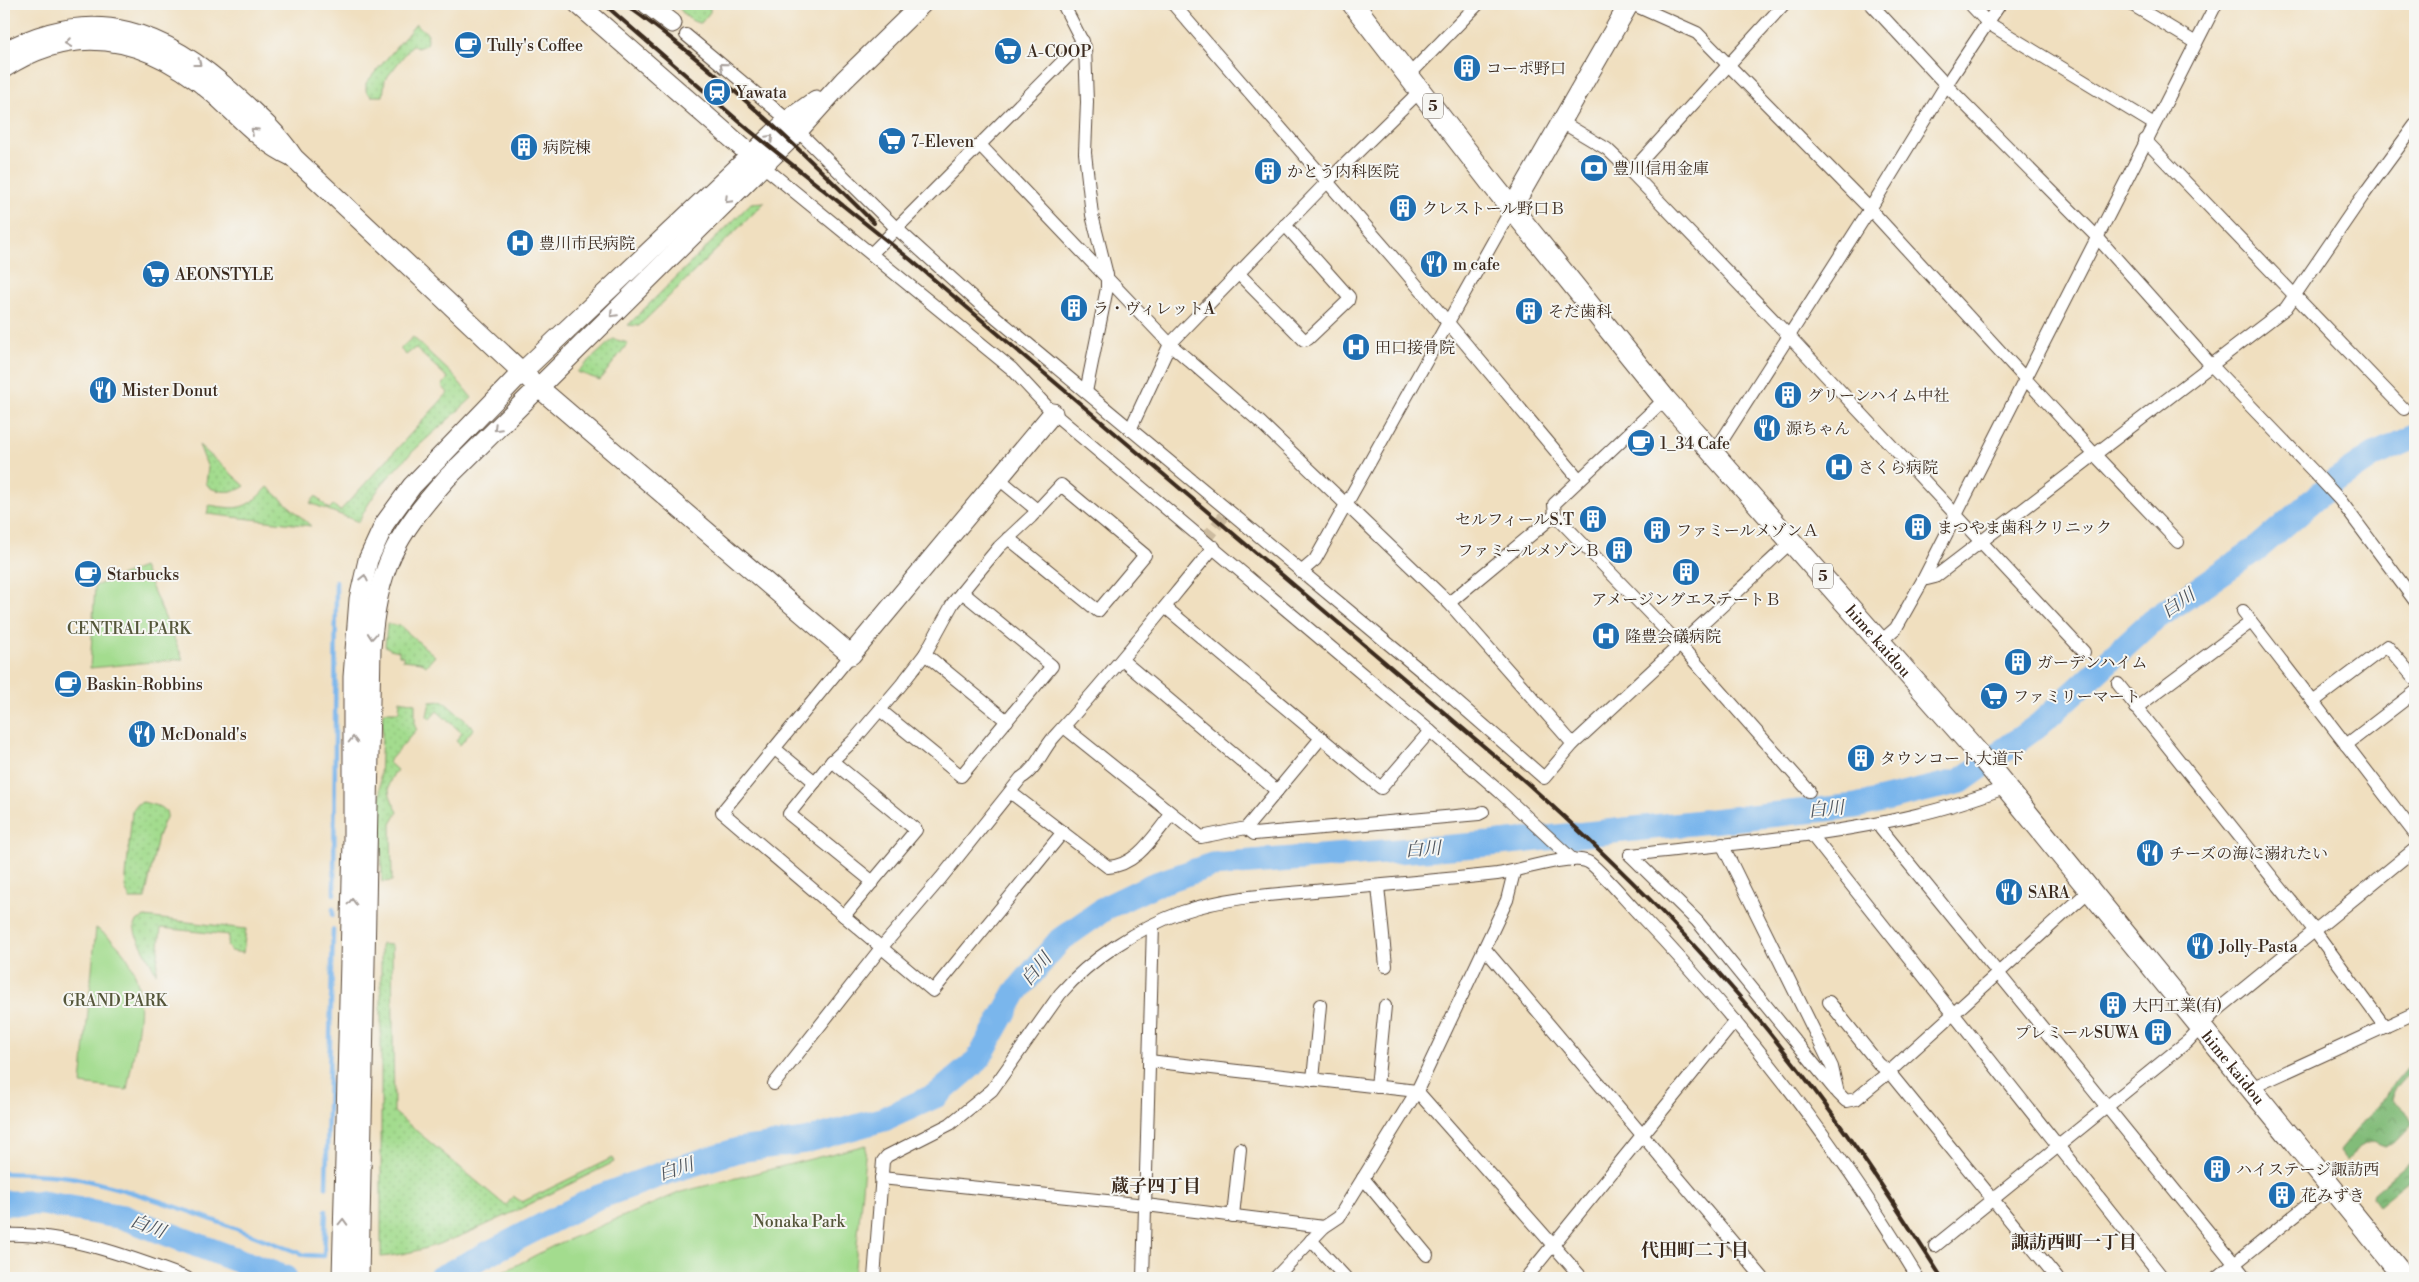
<svg xmlns="http://www.w3.org/2000/svg" width="2419" height="1282" viewBox="0 0 2419 1282" font-family="'Libre Bodoni','Noto Serif JP',serif">
	<defs>
		<pattern id="grass-dots" width="8" height="8" patternUnits="userSpaceOnUse" patternTransform="scale(1.25)"><rect width="8" height="8" fill="#a3dc8e"/><path d="M2 2h.1M6 6h.1" fill="none" stroke="#8dbd7a" stroke-width="1.8" stroke-linecap="round"/></pattern>
		<pattern id="forest-crowns" width="20" height="18" patternUnits="userSpaceOnUse" patternTransform="scale(1.25)"><rect width="20" height="18" fill="#82bc79"/><path d="M2 6a3 3 0 1 1 6 0M12 15a3 3 0 1 1 6 0" fill="none" stroke="#6c9963"/></pattern>
	</defs>
	<rect width="100%" height="100%" fill="#f6f6f2"/>
	<filter id="ink" filterUnits="userSpaceOnUse"><feTurbulence type="fractalNoise" baseFrequency=".02" numOctaves="2"/><feDisplacementMap in="SourceGraphic" scale="10" xChannelSelector="R" yChannelSelector="G"/><feConvolveMatrix kernelMatrix="1 2 1 2 8 2 1 2 1" color-interpolation-filters="sRGB"/></filter>
	<filter id="wash" filterUnits="userSpaceOnUse"><feTurbulence type="fractalNoise" baseFrequency=".0096" numOctaves="4" result="noise"/><feDisplacementMap in="SourceGraphic" scale="20" xChannelSelector="R" yChannelSelector="G"/><feGaussianBlur stdDeviation="1.12" result="paint"/><feColorMatrix in="noise" values="0 0 0 0 0 0 0 0 0 0 0 0 0 0 0 0 0 1.4 0 .05"/><feComposite in="paint" operator="in"/></filter>
	<g filter="url(#wash)">
		<rect width="100%" height="100%" fill="#f0dfbf"/>
		<!-- grass -->
		<g fill="url(#grass-dots)" stroke="#6f8356">
			<path d="M678,4H707L710,6V12L701,23C692,23 680,13 678,4Z"/>
			<polygon points="416,24 428,34 426,45 417,48 412,45 385,80 383,96 371,96 366,91 366,83"/>
			<polygon points="765,202 639,326 628,325 751,203"/>
			<path d="M413,337L454,376L472,398C433,435 381,472 359,522L310,503L316,496L329,509L333,505L340,511L448,393L442,386L448,378L415,348L406,355L400,349Z"/>
			<polygon points="613,339 628,343 600,380 577,372"/>
			<path d="M199,445L245,486C237,493 218,493 209,487L206,483L208,468Z"/>
			<path d="M268,487L311,526L207,514L209,505C240,510 245,510 268,487Z"/>
			<polygon points="387,624 400,626 435,656 426,666 421,662 403,660 403,656 399,655 399,651 390,649 385,646"/>
			<path d="M400,700L415,703V727L417,729L388,762L397,770C383,786 390,797 398,812L391,824L392,881L382,882L380,777L383,712H399Z"/>
			<polygon points="443,701 474,728 460,745 456,741 462,733 437,711 430,719 427,716 430,702"/>
			<polygon points="143,802 161,807 166,811 167,815 158,836 145,899 130,899 125,888 132,811 137,804"/>
			<polygon points="145,917 246,929 243,953 231,951 227,946 229,935 161,928 156,973 136,935 134,926 136,921"/>
			<path d="M381,944L392,945L394,1112L506,1206L513,1196L522,1202L612,1158L614,1162C582,1178 550,1194 518,1210C473,1231 431,1252 381,1257Z"/>
		</g>
		<!-- forest -->
		<g fill="url(#forest-crowns)" stroke="#5e734c">
			<polygon points="2415,1059 2415,1067 2394,1091 2392,1100 2408,1115 2413,1124 2397,1141 2385,1146 2372,1141 2359,1148 2347,1161 2339,1151"/>
			<polygon points="2415,1157 2415,1176 2378,1206 2372,1198 2373,1193"/>
		</g>
		<!-- park -->
		<g fill="#a3dc8e" stroke="#6f8356">
			<polygon points="143,567 183,659 90,668 95,586"/>
			<path d="M96,928C161,970 137,1027 127,1090L81,1084Z"/>
			<polygon points="866,1145 854,1278 492,1278 553,1246 681,1192"/>
		</g>
		<g fill="none" stroke-linecap="round" stroke-linejoin="round">
			<!-- stream -->
			<g stroke="#7ab6ec" stroke-width="4.5">
				<polyline points="334,894 336,581"/>
				<polyline points="333,915 333,909"/>
				<path d="M4,1173C28,1174 53,1174 76,1178C155,1195 230,1227 305,1255L324,1256L326,1210"/>
				<polyline points="326,1187 333,930"/>
			</g>
			<!-- river -->
			<g stroke="#7ab6ec" stroke-width="25">
				<polyline points="4,1203 42,1203 123,1217 285,1278"/>
				<polyline points="440,1278 596,1198 673,1170 738,1150 805,1141 884,1119 937,1095 978,1060 1016,992 1060,940 1107,907 1153,885 1212,865 1490,844 1856,806 1961,781 2039,725 2152,621 2259,547 2335,481 2374,455 2415,437"/>
			</g>
		</g>
	</g>
	<g filter="url(#ink)">
		<g fill="none" stroke-linecap="round" stroke-linejoin="round">
			<!-- street-tunnel -->
			<polyline stroke="#ccbb9f" stroke-width="12" stroke-dasharray="12 6" stroke-linecap="butt" points="1205,540 1228,511"/>
			<defs>
				<g id="street">
					<polyline points="1063,4 1085,47 1087,102 1085,153 1092,215 1107,275 1107,288 1086,392"/>
					<polyline points="1173,4 1403,269 1579,479"/>
					<polyline points="1632,4 1697,33 1870,209 2096,456 2178,542"/>
					<polyline points="1871,4 1946,85 2097,237 2211,365 2314,472 2340,500 2415,601"/>
					<polyline points="1970,4 1988,23 2154,124"/>
					<polyline points="2131,4 2196,43"/>
					<polyline points="686,35 788,120"/>
					<polyline points="1409,75 1478,4"/>
					<polyline points="1560,121 1607,149 1631,172 1789,336 2084,652"/>
					<polyline points="798,131 896,228 980,304 1426,675 1544,778 1573,744 1792,541"/>
					<polyline points="2145,140 2404,409"/>
					<polyline points="980,145 1170,344 1260,422 1449,603 1573,744"/>
					<polyline points="763,166 1012,369 1053,413 1430,731 1500,792 1573,860"/>
					<polyline points="1631,172 1784,4"/>
					<polyline points="872,253 1083,41"/>
					<polyline points="1238,273 1304,340 1308,339 1348,301 1349,297 1285,225"/>
					<polyline points="1665,399 1554,504 1555,515 1679,644 1809,791"/>
					<polyline points="1130,430 1170,344 1328,181 1421,90"/>
					<polyline points="1714,453 1870,209 1946,85 2000,4"/>
					<polyline points="998,478 1038,511"/>
					<polyline points="1301,572 1315,560 1512,208"/>
					<polyline points="1923,580 1935,577 2286,308 2362,197 2415,125"/>
					<polyline points="1449,603 1555,515"/>
					<polyline points="1165,607 1381,788 1430,731"/>
					<polyline points="2243,611 2415,834"/>
					<polyline points="1881,641 1896,628 1923,580 2216,4"/>
					<polyline points="925,654 1007,721"/>
					<polyline points="1122,660 1277,791 1321,738"/>
					<polyline points="2118,684 2314,930 2385,1027"/>
					<polyline points="2313,702 2387,646 2415,679"/>
					<polyline points="2136,708 2251,622"/>
					<polyline points="880,710 961,776 1052,666 962,592"/>
					<polyline points="1064,727 1201,837 1246,828 1277,791"/>
					<polyline points="2346,745 2415,692"/>
					<polyline points="775,749 815,782"/>
					<polyline points="832,761 916,830 844,916 722,812 851,655"/>
					<path d="M1010,792L1108,867C1138,865 1154,835 1171,815"/>
					<polyline points="1246,828 1254,834 1479,814 1483,812"/>
					<polyline points="1881,829 2246,1278"/>
					<polyline points="1810,833 2163,1278"/>
					<polyline points="1722,844 1832,1067 1838,1093 1846,1101 1856,1099 1889,1072 2090,890"/>
					<path d="M1630,855C1724,844 1825,837 1916,815C1947,808 1977,798 2007,787"/>
					<polyline points="1630,855 1697,921 1835,1090"/>
					<polyline points="873,882 789,814 832,761 855,739 901,685 925,654 953,603 970,582 999,547 1031,517 1061,485 1145,555 1098,611 1008,538"/>
					<polyline points="1378,886 1386,966"/>
					<polyline points="844,916 933,991 1063,832"/>
					<polyline points="1485,949 1763,1278"/>
					<polyline points="1829,1002 1879,1064 1889,1072 2057,1278"/>
					<polyline points="1149,1061 1417,1091 1582,1278"/>
					<polyline points="1313,1080 1320,1005"/>
					<path d="M774,1084L881,948L941,878L1021,778C1036,770 1043,749 1054,737C1110,676 1161,611 1214,547"/>
					<polyline points="1377,1087 1385,1006"/>
					<polyline points="2251,1088 2415,1013"/>
					<polyline points="881,1178 1146,1205 1324,1227"/>
					<polyline points="1363,1178 1427,1255"/>
					<polyline points="1233,1216 1240,1149"/>
					<path d="M4,1235C64,1232 131,1257 187,1278"/>
					<polyline points="1311,1240 1346,1278"/>
					<polyline points="1935,1246 2188,1041 2215,1012 2415,849"/>
					<path d="M874,1278L883,1161L887,1156L950,1124L992,1090L1060,994C1090,959 1138,928 1182,912C1229,896 1278,894 1327,890C1384,885 1440,880 1497,874C1519,871 1569,853 1588,862C1597,866 1629,904 1638,913C1744,1024 1839,1147 1918,1278"/>
					<polyline points="1143,1278 1153,925"/>
					<polyline points="1275,1278 1324,1227 1339,1217 1417,1091 1507,900 1514,872"/>
					<polyline points="1526,1278 1735,1021"/>
					<polyline points="2217,1278 2331,1186"/>
				</g>
				<g id="secondary">
					<polyline points="578,4 760,163"/>
					<polyline points="647,4 672,23"/>
					<path d="M4,52C94,3 166,31 237,97C258,116 278,134 294,158L538,387L851,655L1053,413"/>
					<path d="M4,68C78,20 149,38 213,93C240,117 259,141 293,157"/>
					<polyline points="1512,208 1629,4"/>
					<polyline points="342,1278 353,840 353,677 359,599 368,560 385,523 412,486 522,372 788,120 816,100"/>
					<path d="M359,1278L371,648C378,567 394,538 447,478L798,131L844,80L922,4"/>
				</g>
				<g id="primary">
					<path id="s1" d="M1353,4L1492,184L1665,399L1979,754L2405,1278"/>
				</g>
			</defs>
			<!-- street casing -->
			<use href="#street" stroke="#564536" stroke-width="14"/>
			<!-- secondary casing -->
			<use href="#secondary" stroke="#564536" stroke-width="21"/>
			<!-- primary casing -->
			<use href="#primary" stroke="#564536" stroke-width="23"/>
			<!-- street -->
			<use href="#street" stroke="#fff" stroke-width="12"/>
			<!-- secondary -->
			<use href="#secondary" stroke="#fff" stroke-width="19"/>
			<!-- primary -->
			<use href="#primary" stroke="#fff" stroke-width="21"/>
			<!-- rail -->
			<g stroke="#3b2a1e" stroke-width="4">
				<path d="M604,4L749,130L911,260L1527,783C1619,866 1708,953 1784,1051C1842,1123 1892,1200 1942,1278"/>
				<path d="M625,4C715,68 796,145 874,223"/>
			</g>
		</g>
		<!-- one-way arrows -->
		<defs><path id="oneway-chevron" d="M-2-3.5L2.5 0L-2 3.5" fill="none" stroke-width="1.6" stroke-linecap="round" stroke-linejoin="round" transform="scale(1.25)"/></defs>
		<g stroke="#a79f9a">
			<use href="#oneway-chevron" transform="translate(68 43) rotate(171)"/>
			<use href="#oneway-chevron" transform="translate(198 63) rotate(37)"/>
			<use href="#oneway-chevron" transform="translate(723 66) rotate(-140)"/>
			<use href="#oneway-chevron" transform="translate(254 131) rotate(-137)"/>
			<use href="#oneway-chevron" transform="translate(770 138) rotate(-45)"/>
			<use href="#oneway-chevron" transform="translate(728 200) rotate(135)"/>
			<use href="#oneway-chevron" transform="translate(613 314) rotate(135)"/>
			<use href="#oneway-chevron" transform="translate(497 428) rotate(135)"/>
			<use href="#oneway-chevron" transform="translate(364 578) rotate(-77)"/>
			<use href="#oneway-chevron" transform="translate(372 636) rotate(95)"/>
			<use href="#oneway-chevron" transform="translate(353 740) rotate(-90)"/>
			<use href="#oneway-chevron" transform="translate(352 902) rotate(-89)"/>
			<use href="#oneway-chevron" transform="translate(343 1222) rotate(-88)"/>
		</g>
	</g>
	<!-- icons -->
	<defs>
		<symbol id="cafe-disc" viewBox="-11 -11 22 22"><circle r="9.5" fill="#1f6fb2" stroke="#f6f6f2"/><path d="M-5.5-4.5H6V0H3Q3 3.5 0 3.5H-2.5Q-5.5 3.5-5.5 0ZM3-3.2v2h1.7v-2ZM-6 4.5H4V6H-6Z" fill="#fff"/></symbol>
		<symbol id="supermarket-disc" viewBox="-11 -11 22 22"><circle r="9.5" fill="#1f6fb2" stroke="#f6f6f2"/><path d="M-6-5.5h2.5l.6 2H6L4.5 2H-2.5L-4.4-4H-6ZM-1.5 3.2a1.3 1.3 0 1 0 .1 0ZM3 3.2a1.3 1.3 0 1 0 .1 0Z" fill="#fff"/></symbol>
		<symbol id="building-disc" viewBox="-11 -11 22 22"><circle r="9.5" fill="#1f6fb2" stroke="#f6f6f2"/><path d="M-4-6H4V6H1V3H-1V6H-4ZM-2.5-4.3h1.7v1.8h-1.7ZM.8-4.3h1.7v1.8H.8ZM-2.5-1h1.7V.8h-1.7ZM.8-1h1.7V.8H.8Z" fill="#fff"/></symbol>
		<symbol id="station-disc" viewBox="-11 -11 22 22"><circle r="9.5" fill="#1f6fb2" stroke="#f6f6f2"/><path d="M-3-6H3Q5-6 5-4V2Q5 4 3 4L4.5 6H3L1.5 4h-3L-3 6H-4.5L-3 4Q-5 4-5 2V-4Q-5-6-3-6ZM-3.5-4v3h7v-3ZM-3.5 1v1.5H-2V1ZM2 1v1.5H3.5V1Z" fill="#fff"/></symbol>
		<symbol id="bank-disc" viewBox="-11 -11 22 22"><circle r="9.5" fill="#1f6fb2" stroke="#f6f6f2"/><path d="M-6-4H6V4H-6ZM0-2.3a2.3 2.3 0 1 0 0 4.6a2.3 2.3 0 1 0 0-4.6Z" fill="#fff"/></symbol>
		<symbol id="hospital-disc" viewBox="-11 -11 22 22"><circle r="9.5" fill="#1f6fb2" stroke="#f6f6f2"/><path d="M-5-5h3v3.5h4V-5h3V5h-3V1.5h-4V5h-3Z" fill="#fff"/></symbol>
		<symbol id="restaurant-disc" viewBox="-11 -11 22 22"><circle r="9.5" fill="#1f6fb2" stroke="#f6f6f2"/><path d="M-5-6h1v4h1v-4h1v4h1v-4h1v5L-1.5 .5V6h-2V.5L-5-1ZM5-6V6H3V1.5H1.5Q1.5-4 5-6Z" fill="#fff"/></symbol>
	</defs>
	<g fill-rule="evenodd">
		<use href="#cafe-disc" x="452" y="29" width="32" height="32"/>
		<use href="#supermarket-disc" x="992" y="35" width="32" height="32"/>
		<use href="#building-disc" x="1451" y="52" width="32" height="32"/>
		<use href="#station-disc" x="701" y="76" width="32" height="32"/>
		<use href="#supermarket-disc" x="876" y="125" width="32" height="32"/>
		<use href="#building-disc" x="508" y="131" width="32" height="32"/>
		<use href="#bank-disc" x="1578" y="152" width="32" height="32"/>
		<use href="#building-disc" x="1252" y="155" width="32" height="32"/>
		<use href="#building-disc" x="1387" y="192" width="32" height="32"/>
		<use href="#hospital-disc" x="504" y="227" width="32" height="32"/>
		<use href="#restaurant-disc" x="1418" y="248" width="32" height="32"/>
		<use href="#supermarket-disc" x="140" y="258" width="32" height="32"/>
		<use href="#building-disc" x="1058" y="292" width="32" height="32"/>
		<use href="#building-disc" x="1513" y="295" width="32" height="32"/>
		<use href="#hospital-disc" x="1340" y="331" width="32" height="32"/>
		<use href="#restaurant-disc" x="87" y="374" width="32" height="32"/>
		<use href="#building-disc" x="1772" y="379" width="32" height="32"/>
		<use href="#restaurant-disc" x="1751" y="412" width="32" height="32"/>
		<use href="#cafe-disc" x="1625" y="427" width="32" height="32"/>
		<use href="#hospital-disc" x="1823" y="451" width="32" height="32"/>
		<use href="#building-disc" x="1577" y="503" width="32" height="32"/>
		<use href="#building-disc" x="1902" y="511" width="32" height="32"/>
		<use href="#building-disc" x="1641" y="514" width="32" height="32"/>
		<use href="#building-disc" x="1603" y="534" width="32" height="32"/>
		<use href="#building-disc" x="1670" y="556" width="32" height="32"/>
		<use href="#cafe-disc" x="72" y="558" width="32" height="32"/>
		<use href="#hospital-disc" x="1590" y="620" width="32" height="32"/>
		<use href="#building-disc" x="2002" y="646" width="32" height="32"/>
		<use href="#cafe-disc" x="52" y="668" width="32" height="32"/>
		<use href="#supermarket-disc" x="1978" y="680" width="32" height="32"/>
		<use href="#restaurant-disc" x="126" y="718" width="32" height="32"/>
		<use href="#building-disc" x="1845" y="742" width="32" height="32"/>
		<use href="#restaurant-disc" x="2134" y="837" width="32" height="32"/>
		<use href="#restaurant-disc" x="1993" y="876" width="32" height="32"/>
		<use href="#restaurant-disc" x="2184" y="930" width="32" height="32"/>
		<use href="#building-disc" x="2097" y="989" width="32" height="32"/>
		<use href="#building-disc" x="2142" y="1016" width="32" height="32"/>
		<use href="#building-disc" x="2201" y="1153" width="32" height="32"/>
		<use href="#building-disc" x="2266" y="1179" width="32" height="32"/>
	</g>
	<g text-anchor="middle" stroke-width="4" stroke-linejoin="round" paint-order="stroke">
		<!-- shield labels -->
		<g fill="#f6f6f2" stroke="#73675e" stroke-width="1">
			<rect x="1423" y="93.5" width="20" height="25" rx="4"/>
			<rect x="1813" y="563.5" width="20" height="25" rx="4"/>
		</g>
		<g font-size="15" font-weight="bold" fill="#3b2a1e">
			<text x="1433" y="111">5</text>
			<text x="1823" y="581">5</text>
		</g>
		<!-- poi labels -->
		<g font-size="16" fill="#3b2a1e" stroke="#f6f6f2" text-anchor="start">
			<text x="487" y="51">Tully's Coffee</text>
			<text x="1027" y="57">A-COOP</text>
			<text x="1486" y="74">コーポ野口</text>
			<text x="736" y="98">Yawata</text>
			<text x="911" y="147">7-Eleven</text>
			<text x="543" y="153">病院棟</text>
			<text x="1613" y="174">豊川信用金庫</text>
			<text x="1287" y="177">かとう内科医院</text>
			<text x="1422" y="214">クレストール野口Ｂ</text>
			<text x="539" y="249">豊川市民病院</text>
			<text x="1453" y="270">m cafe</text>
			<text x="175" y="280">AEONSTYLE</text>
			<text x="1093" y="314">ラ・ヴィレットA</text>
			<text x="1548" y="317">そだ歯科</text>
			<text x="1375" y="353">田口接骨院</text>
			<text x="122" y="396">Mister Donut</text>
			<text x="1807" y="401">グリーンハイム中社</text>
			<text x="1786" y="434">源ちゃん</text>
			<text x="1660" y="449">1_34 Cafe</text>
			<text x="1858" y="473">さくら病院</text>
			<text x="1574" y="525" text-anchor="end">セルフィールS.T</text>
			<text x="1937" y="533">まつやま歯科クリニック</text>
			<text x="1676" y="536">ファミールメゾンＡ</text>
			<text x="1600" y="556" text-anchor="end">ファミールメゾンＢ</text>
			<text x="107" y="580">Starbucks</text>
			<text x="1686" y="605" text-anchor="middle">アメージングエステートＢ</text>
			<text x="1625" y="642">隆豊会礒病院</text>
			<text x="2037" y="668">ガーデンハイム</text>
			<text x="87" y="690">Baskin-Robbins</text>
			<text x="2013" y="702">ファミリーマート</text>
			<text x="161" y="740">McDonald's</text>
			<text x="1880" y="764">タウンコート大道下</text>
			<text x="2169" y="859">チーズの海に溺れたい</text>
			<text x="2028" y="898">SARA</text>
			<text x="2219" y="952">Jolly-Pasta</text>
			<text x="2132" y="1011">大円工業(有)</text>
			<text x="2139" y="1038" text-anchor="end">プレミールSUWA</text>
			<text x="2236" y="1175">ハイステージ諏訪西</text>
			<text x="2301" y="1201">花みずき</text>
		</g>
		<!-- park labels -->
		<g font-size="16" fill="#55563a" stroke="#f6f6f2">
			<text x="129" y="634">CENTRAL PARK</text>
			<text x="115" y="1006">GRAND PARK</text>
			<text x="799" y="1227">Nonaka Park</text>
		</g>
		<!-- street labels -->
		<g font-size="16" fill="#3b2a1e" stroke="#f6f6f2">
			<text dy="6" stroke="none"><textPath href="#s1" startOffset="826">hime kaidou</textPath></text>
			<text dy="6" stroke="none"><textPath href="#s1" startOffset="1381">hime kaidou</textPath></text>
		</g>
		<!-- water labels -->
		<g font-size="18" font-style="italic" fill="#4e545c" stroke="#f6f6f2">
			<text transform="translate(2178 603) rotate(-35)" y="6">白川</text>
			<text transform="translate(1826 809) rotate(-6)" y="6">白川</text>
			<text transform="translate(1423 849) rotate(-4)" y="6">白川</text>
			<text transform="translate(1036 969) rotate(-50)" y="6">白川</text>
			<text transform="translate(676 1169) rotate(-18)" y="6">白川</text>
			<text transform="translate(148 1226) rotate(21)" y="6">白川</text>
		</g>
		<!-- neighbourhood labels -->
		<g font-size="18" font-weight="bold" fill="#3b2a1e" stroke="#f6f6f2">
			<text x="1156" y="1192">蔵子四丁目</text>
			<text x="2074" y="1248">諏訪西町一丁目</text>
			<text x="1695" y="1256">代田町二丁目</text>
		</g>
	</g>
	<!-- margin -->
	<rect width="2419" height="1282" fill="none" stroke="#f6f6f2" stroke-width="20"/>
</svg>
